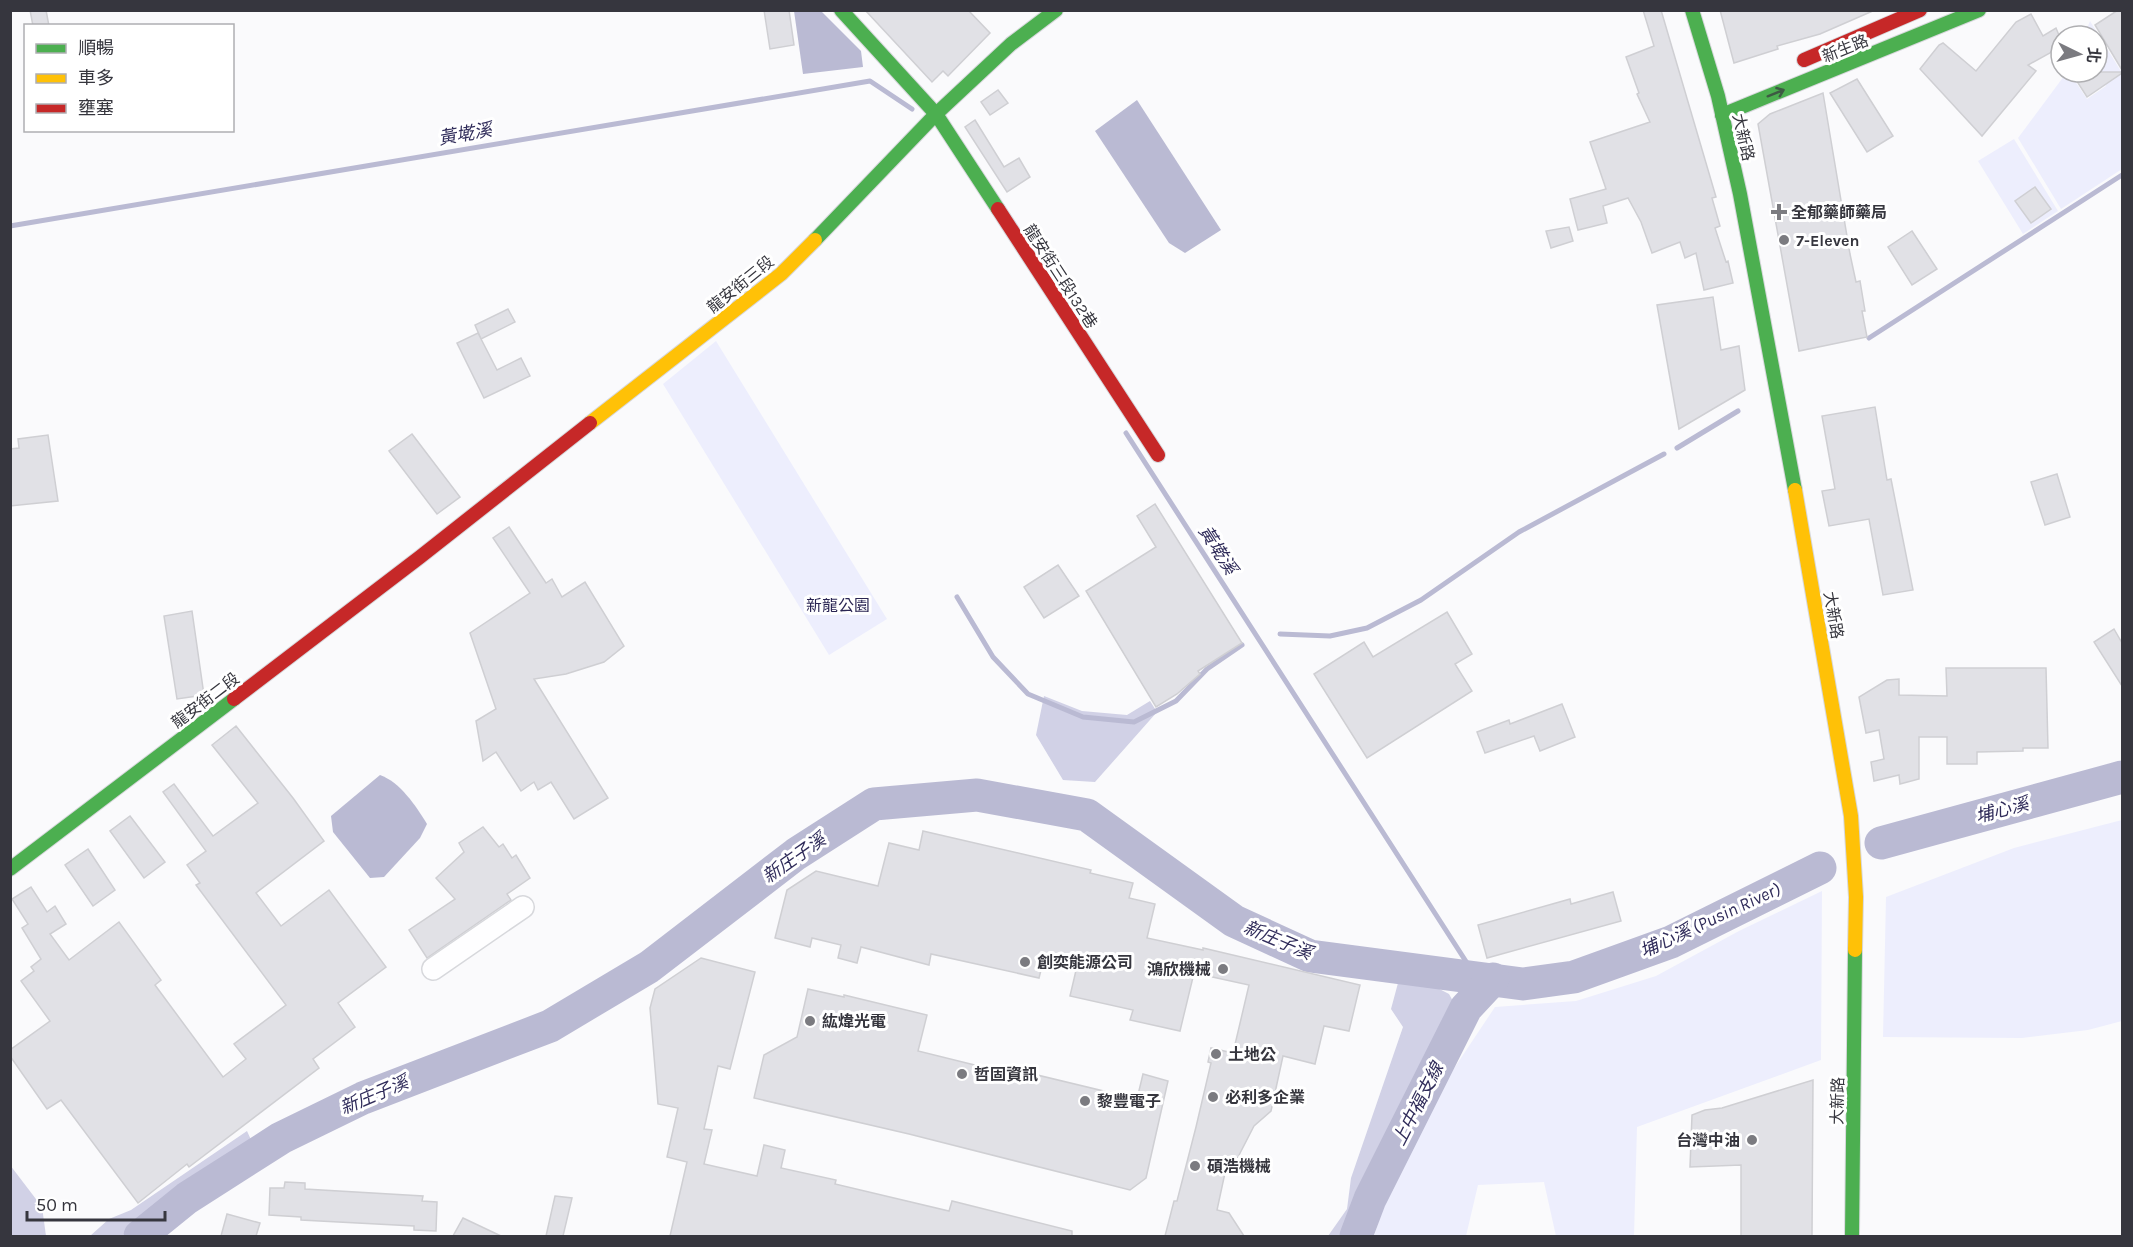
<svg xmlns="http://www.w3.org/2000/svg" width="2133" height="1247" viewBox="0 0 2133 1247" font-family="Karla,'Noto Sans TC',sans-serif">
	<rect width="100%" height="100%" fill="#fafafc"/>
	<!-- green -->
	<g fill="#edeefd">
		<polygon points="2090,21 2122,73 2122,169 2061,209 2018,138 2067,72 2069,72 2087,99 2106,86 2097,72 2097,36 2084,36"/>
		<polygon points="2014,139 2058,211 2023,234 1978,161"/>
		<polygon points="716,341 887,619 829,655 663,384"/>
		<polygon points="2122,820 2122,1021 2088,1030 2022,1038 1883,1037 1886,897 2014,848"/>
		<polygon points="1822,891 1821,1060 1637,1127 1634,1236 1556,1236 1544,1182 1478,1185 1466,1236 1374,1236 1392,1182 1443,1085 1495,1007 1576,1001 1656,976 1739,931"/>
	</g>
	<!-- forest -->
	<g fill="#d1d1e6">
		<polygon points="1044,696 1082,711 1127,715 1150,701 1157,712 1095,782 1063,780 1036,735"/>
		<polygon points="1426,982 1449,994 1458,1010 1414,1088 1375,1172 1350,1236 1328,1236 1347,1209 1351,1178 1403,1027 1391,1009 1398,983"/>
		<polygon points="247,1131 252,1142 141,1219 122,1236 90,1236 109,1219 131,1210"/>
		<polygon points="10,1165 42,1207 46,1236 11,1236"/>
	</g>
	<!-- water -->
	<g fill="#babad3">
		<polygon points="794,11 821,11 861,51 863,67 803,74"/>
		<polygon points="1137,100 1221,230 1185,253 1169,243 1095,131"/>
		<path d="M380,775C400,782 416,806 427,824L420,838L384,877L370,878L333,832L331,816Z"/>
	</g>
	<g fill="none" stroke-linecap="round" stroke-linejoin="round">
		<!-- stream -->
		<g stroke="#babad3" stroke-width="5">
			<polyline points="10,226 870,81 912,109"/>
			<polyline points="1869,338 2122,175"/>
			<polyline points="1126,433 1476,977"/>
			<polyline points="1677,448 1738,411"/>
			<polyline points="957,597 993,657 1028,694 1083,717 1134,722 1176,701 1207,669 1242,645"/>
			<polyline points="1280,634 1330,636 1367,628 1421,600 1519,532 1664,454"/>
		</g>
		<!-- river -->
		<g stroke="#babad3" stroke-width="33">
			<polyline points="1881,843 2122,777"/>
			<polyline points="140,1236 187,1198 281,1138 363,1098 550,1026 649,967 796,854 874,804 977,795 1087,815 1234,921 1310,956 1523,984 1574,977 1671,942 1820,868"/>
			<polyline points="1356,1236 1370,1199 1466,1008 1493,979"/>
		</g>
	</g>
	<!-- building -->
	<g fill="#e1e1e6" stroke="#cfcfd3" stroke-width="1.5">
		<polygon points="30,10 46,10 49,26 33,26"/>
		<polygon points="764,10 789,10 794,45 770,49"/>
		<polygon points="865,10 968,10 990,33 948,76 943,71 932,82"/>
		<polygon points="1643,10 1661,10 1716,197 1712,198 1720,226 1715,228 1726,262 1728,261 1733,283 1704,290 1696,253 1685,258 1680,242 1652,253 1641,222 1628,198 1603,206 1607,223 1578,230 1570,199 1606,189 1590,142 1650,122 1637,94 1639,93 1626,57 1654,46"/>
		<polygon points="1720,10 1875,10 1820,34 1777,46 1778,49 1734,63"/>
		<polygon points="2118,10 2122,10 2122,70 2095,25"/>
		<polygon points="2031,14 2043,36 2056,28 2061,40 2050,53 2028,65 2036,71 1982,136 1920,69 1939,45 1943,43 1976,71 2016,22"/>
		<polygon points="2071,72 2122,72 2122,73 2087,97"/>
		<polygon points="1857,79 1893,136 1867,152 1830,93"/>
		<polygon points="998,90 1008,103 990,115 981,102"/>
		<polygon points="1823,93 1850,254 1856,282 1860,281 1865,311 1862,311 1867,337 1799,351 1758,124 1770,114"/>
		<polygon points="975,120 1004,167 1019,158 1030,177 1007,192 965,127"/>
		<polygon points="2035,187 2051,209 2031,223 2015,201"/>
		<polygon points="1569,227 1573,241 1551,248 1546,231"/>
		<polygon points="1912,231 1937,269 1912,285 1888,247"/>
		<polygon points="1713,297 1721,350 1739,346 1745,390 1679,429 1657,305"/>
		<polygon points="508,309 515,322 481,339 475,325"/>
		<polygon points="478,333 497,370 521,358 530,376 484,398 457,343"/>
		<polygon points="1875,407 1887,480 1891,479 1913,590 1883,595 1869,519 1829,526 1822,491 1835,489 1822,416"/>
		<polygon points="412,434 460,497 437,514 389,451"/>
		<polygon points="48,435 58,501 10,506 10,449 19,448 18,439"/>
		<polygon points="2057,474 2070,517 2045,525 2031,482"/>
		<polygon points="1155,504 1242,643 1198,671 1200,674 1177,694 1156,707 1086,591 1156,547 1137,516"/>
		<polygon points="509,527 546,583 552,579 562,597 585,582 624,646 604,662 566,674 534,679 608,798 574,819 551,782 538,790 534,782 521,791 496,752 483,761 476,721 496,709 470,633 530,593 493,538"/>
		<polygon points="1058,565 1079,596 1044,618 1024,587"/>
		<polygon points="192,611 204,695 177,699 164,616"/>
		<polygon points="1447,612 1472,654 1455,664 1472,691 1367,758 1314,674 1364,642 1373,657"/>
		<polygon points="2114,629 2122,643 2122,686 2094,642"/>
		<polygon points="1946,668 2046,668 2048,748 2023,748 2023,751 1977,752 1977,764 1947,764 1947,737 1919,737 1919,779 1900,784 1899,775 1874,781 1871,762 1884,759 1879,730 1866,733 1859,697 1887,680 1899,679 1899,695 1947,696"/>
		<polygon points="1562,704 1575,737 1540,751 1534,736 1485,753 1477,732 1509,720 1510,724"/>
		<polygon points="236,726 293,798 324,841 256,893 281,926 329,890 386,967 338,1003 355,1027 313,1059 319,1068 189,1167 187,1164 138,1203 61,1100 47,1109 10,1056 10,1050 50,1021 21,981 34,971 31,967 41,959 22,928 28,924 12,899 31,887 47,912 55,906 66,924 50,934 69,960 119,922 161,980 155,985 223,1077 246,1059 234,1044 286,1005 196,885 200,883 187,865 206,851 163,792 174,784 213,836 258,803 212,745"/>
		<polygon points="130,816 165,862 144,878 110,831"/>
		<polygon points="483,827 499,847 503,844 512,858 516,855 530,878 507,894 511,900 427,958 409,930 455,899 436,878 464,852 459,843"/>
		<polygon points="923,831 1091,870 1090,873 1133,883 1129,898 1155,904 1147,938 1203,950 1203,948 1360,985 1349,1031 1324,1026 1315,1064 1283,1056 1271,1111 1254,1126 1237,1159 1228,1159 1217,1210 1229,1213 1244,1236 1165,1236 1174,1201 1177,1201 1196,1127 1211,1063 1208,1062 1211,1048 1233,1053 1249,985 1194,973 1180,1031 1130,1020 1133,1010 1070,996 1078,962 1045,954 1039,978 931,954 929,965 861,947 857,963 838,958 841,945 812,938 810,947 775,938 787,890 816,871 878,886 889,843 919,850"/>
		<polygon points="88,849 115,890 93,906 65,865"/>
		<polygon points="1613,892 1621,921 1487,958 1478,925 1570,899 1571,904"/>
		<polygon points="701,958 755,972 730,1069 718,1066 704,1129 712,1130 704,1164 757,1176 764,1145 785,1150 781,1168 836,1180 835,1184 949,1211 952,1201 1072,1231 1072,1236 670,1236 687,1162 667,1157 678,1108 658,1104 650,1008 655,989"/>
		<polygon points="808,989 844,997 844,995 927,1015 918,1051 1003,1072 1004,1067 1137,1099 1143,1074 1168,1081 1146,1178 1130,1190 909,1134 754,1098 764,1055 797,1037"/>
		<polygon points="1813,1080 1812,1236 1741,1236 1741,1165 1690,1167 1692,1115 1705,1110 1722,1108"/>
		<polygon points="285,1182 305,1183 305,1189 423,1196 422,1201 437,1202 436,1231 414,1230 414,1226 301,1220 301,1217 269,1215 270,1188 284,1188"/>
		<polygon points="555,1196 572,1198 563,1236 546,1236"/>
		<polygon points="227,1214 260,1223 256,1236 221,1236"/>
		<polygon points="463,1218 501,1236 453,1236"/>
	</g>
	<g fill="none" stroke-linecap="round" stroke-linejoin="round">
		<defs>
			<polyline id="street" points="433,969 523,907"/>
			<g id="fast">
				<polyline points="841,10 936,114 998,209"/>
				<polyline points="1692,10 1718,96 1740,194 1795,490"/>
				<polyline points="1722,115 1979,10"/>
				<polyline points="815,240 936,114 1011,44 1056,10"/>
				<polyline points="10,869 234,699"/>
				<polyline points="1852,1236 1855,950"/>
			</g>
			<g id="slow">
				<polyline points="590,423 781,274 815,240"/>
				<polyline points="1795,490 1851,816 1856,897 1855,950"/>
			</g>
			<g id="jam">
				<polyline points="1804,60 1920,10"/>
				<polyline points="998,209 1158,455"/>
				<polyline points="234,699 420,557 590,423"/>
			</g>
		</defs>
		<!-- street casing -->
		<use href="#street" stroke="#d7d8dc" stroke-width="24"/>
		<!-- fast casing -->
		<use href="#fast" stroke="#d7d8dc" stroke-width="16"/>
		<!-- slow casing -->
		<use href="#slow" stroke="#d7d8dc" stroke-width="16"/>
		<!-- jam casing -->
		<use href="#jam" stroke="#d7d8dc" stroke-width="16"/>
		<!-- street -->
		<use href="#street" stroke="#fefeff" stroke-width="21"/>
		<!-- fast -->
		<use href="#fast" stroke="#4caf50" stroke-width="14"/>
		<!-- slow -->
		<use href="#slow" stroke="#ffc107" stroke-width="14"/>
		<!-- jam -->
		<use href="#jam" stroke="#c62828" stroke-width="14"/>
	</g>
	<!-- one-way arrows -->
	<defs><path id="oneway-shaft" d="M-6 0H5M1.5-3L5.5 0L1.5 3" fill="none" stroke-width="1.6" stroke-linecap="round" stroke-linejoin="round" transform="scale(1.5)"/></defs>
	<use stroke="#3d5a43" href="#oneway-shaft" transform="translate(1776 93) rotate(-22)"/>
	<!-- markers -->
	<g fill="#7b7b80" stroke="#fff" stroke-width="2">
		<path d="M1776 203h6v6h6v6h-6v6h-6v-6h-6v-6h6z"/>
		<circle cx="1784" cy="240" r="6"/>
		<circle cx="1025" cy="962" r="6"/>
		<circle cx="1223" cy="969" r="6"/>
		<circle cx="810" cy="1021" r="6"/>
		<circle cx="1216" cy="1054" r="6"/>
		<circle cx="962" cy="1074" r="6"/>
		<circle cx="1213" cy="1097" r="6"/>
		<circle cx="1085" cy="1101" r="6"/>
		<circle cx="1752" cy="1140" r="6"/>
		<circle cx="1195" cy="1166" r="6"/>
	</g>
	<g text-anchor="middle" stroke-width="6" stroke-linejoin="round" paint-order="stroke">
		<!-- street labels -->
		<g font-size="16" fill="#36363e" stroke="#fff">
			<text transform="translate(1845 48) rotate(-22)" y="6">新生路</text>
			<text transform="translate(1744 137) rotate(77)" y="6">大新路</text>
			<text transform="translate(1061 276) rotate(57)" y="6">龍安街三段132巷</text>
			<text transform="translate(740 284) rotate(-39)" y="6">龍安街三段</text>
			<text transform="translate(1834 615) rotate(80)" y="6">大新路</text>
			<text transform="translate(205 700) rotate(-37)" y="6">龍安街二段</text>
			<text transform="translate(1837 1101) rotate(-89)" y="6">大新路</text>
		</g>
		<!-- poi labels -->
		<g font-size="16" font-weight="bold" fill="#36363e" stroke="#fff" text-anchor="start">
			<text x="1791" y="218">全郁藥師藥局</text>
			<text x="1796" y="246">7-Eleven</text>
			<text x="1037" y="968">創奕能源公司</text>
			<text x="1211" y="975" text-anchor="end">鴻欣機械</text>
			<text x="822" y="1027">紘煒光電</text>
			<text x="1228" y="1060">土地公</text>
			<text x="974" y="1080">哲固資訊</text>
			<text x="1225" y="1103">必利多企業</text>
			<text x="1097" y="1107">黎豐電子</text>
			<text x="1740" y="1146" text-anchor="end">台灣中油</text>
			<text x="1207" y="1172">碩浩機械</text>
		</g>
		<!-- park labels -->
		<g font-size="16" fill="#2a2553" stroke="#fff">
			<text x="838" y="611">新龍公園</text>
		</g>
		<!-- water labels -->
		<g font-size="18" font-style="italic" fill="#302c5a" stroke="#fff">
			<text transform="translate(465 134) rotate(-10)" y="6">黃墘溪</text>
			<text transform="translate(1218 550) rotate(57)" y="6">黃墘溪</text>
			<text transform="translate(2002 810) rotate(-15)" y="6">埔心溪</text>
			<text transform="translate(794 858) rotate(-35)" y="6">新庄子溪</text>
			<text transform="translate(1710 920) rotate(-25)" y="6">埔心溪 (Pusin River)</text>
			<text transform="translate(1278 940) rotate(23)" y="6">新庄子溪</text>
			<text transform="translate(374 1095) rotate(-23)" y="6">新庄子溪</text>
			<text transform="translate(1418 1104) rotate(-63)" y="6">上中福支線</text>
		</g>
	</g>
	<!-- border -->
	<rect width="2133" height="1247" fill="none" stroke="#36363e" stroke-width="24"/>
	<!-- legend -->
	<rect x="24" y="24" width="210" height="108" fill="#ffffff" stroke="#afafb2" stroke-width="1.5"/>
	<rect x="36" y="44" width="30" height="9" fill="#4caf50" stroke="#afafb2" stroke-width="1.5"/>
	<text x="78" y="54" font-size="18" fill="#36363e">順暢</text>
	<rect x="36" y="74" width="30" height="9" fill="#ffc107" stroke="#afafb2" stroke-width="1.5"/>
	<text x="78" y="84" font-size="18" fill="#36363e">車多</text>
	<rect x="36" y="104" width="30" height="9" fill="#c62828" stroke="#afafb2" stroke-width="1.5"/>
	<text x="78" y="114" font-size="18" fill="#36363e">壅塞</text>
	<!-- north arrow -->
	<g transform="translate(2079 54) rotate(95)"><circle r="28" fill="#ffffff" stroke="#afafb2" stroke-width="1.5"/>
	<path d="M0-4.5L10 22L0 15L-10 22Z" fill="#7b7b80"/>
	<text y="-9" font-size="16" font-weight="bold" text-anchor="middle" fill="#36363e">北</text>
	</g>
	<!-- scale -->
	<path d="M27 1211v9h138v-9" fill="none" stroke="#36363e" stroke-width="3"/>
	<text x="36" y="1211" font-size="18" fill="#36363e" stroke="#ffffff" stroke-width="4.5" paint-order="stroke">50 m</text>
</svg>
